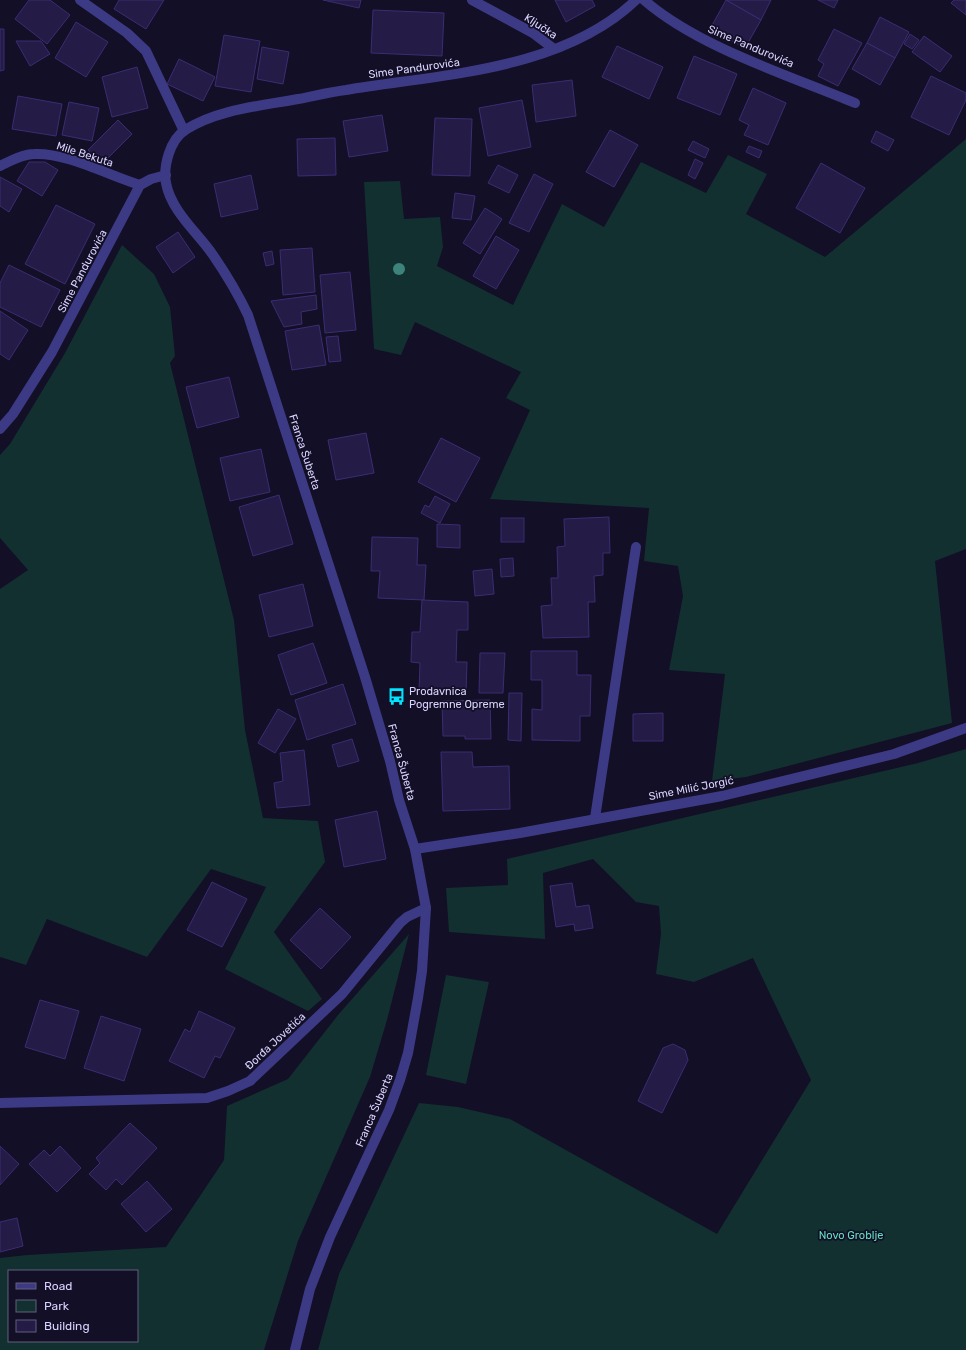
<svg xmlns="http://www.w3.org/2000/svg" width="966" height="1350" viewBox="0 0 966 1350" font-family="Rubik,sans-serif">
	<rect width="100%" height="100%" fill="#130f26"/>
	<!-- green -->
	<g fill="#12302f" fill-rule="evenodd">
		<polygon points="966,139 966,549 935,561 952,723 746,777 712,781 725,674 669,670 683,596 678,566 644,561 649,508 490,499 530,410 506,398 521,372 415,322 401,355 374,349 364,182 400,181 404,219 440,217 443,247 437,266 513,305 562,204 604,227 641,162 706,193 728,155 767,174 746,214 825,257"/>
		<polygon points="122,245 154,274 170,307 175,356 170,363 234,620 245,730 263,818 318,821 325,862 274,932 322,999 308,1011 225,969 266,887 211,869 147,957 47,919 26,965 0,957 0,589 28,570 0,538 0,455 10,444 65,353"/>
		<polygon points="966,749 966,1350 318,1350 339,1274 419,1103 458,1107 510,1119 717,1234 811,1080 753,958 694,982 656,974 661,934 659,906 636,902 593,859 543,873 545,939 449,932 446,888 508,885 507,859 918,763"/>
		<path d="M409,934L387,1020L370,1077L298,1241L264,1350H0V1258L27,1255L166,1247L224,1160L227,1106L288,1079L338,1015ZM9,1271H137V1341H9Z"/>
		<polygon points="446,975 489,982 466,1084 426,1075"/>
	</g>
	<!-- building -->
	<g fill="#241b47" stroke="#3b2d73">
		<polygon points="29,0 50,0 70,15 47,44 15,19"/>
		<polygon points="119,0 164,0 146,29 114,9"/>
		<polygon points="323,0 361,0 359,8"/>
		<polygon points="555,0 592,0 595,6 566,22"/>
		<polygon points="726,0 771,0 761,20"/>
		<polygon points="726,0 761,20 745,48 710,29"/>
		<polygon points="818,0 838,0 834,8"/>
		<polygon points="954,0 966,0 966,15 951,3"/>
		<polygon points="373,10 444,13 442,56 371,53"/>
		<polygon points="880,17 909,32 895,58 867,43"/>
		<polygon points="76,22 108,42 86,77 55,58"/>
		<polygon points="0,29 4,29 4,70 0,71"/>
		<polygon points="834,29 862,43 838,86 818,76 824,64 818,60"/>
		<polygon points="910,34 919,40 912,49 904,44"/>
		<polygon points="224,35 260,41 251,92 215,86"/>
		<polygon points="924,36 952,56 940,72 912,52"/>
		<polygon points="16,41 41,41 50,54 30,66"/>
		<polygon points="867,43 895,58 880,85 852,69"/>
		<polygon points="617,46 663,67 649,99 602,77"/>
		<polygon points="262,47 289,52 283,84 257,79"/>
		<polygon points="694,56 737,74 720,115 677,98"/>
		<polygon points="179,59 215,77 203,101 167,84"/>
		<polygon points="137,67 148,108 112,117 102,77"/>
		<polygon points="931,76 966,93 966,100 949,135 911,117"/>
		<polygon points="572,80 576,116 536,122 532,85"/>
		<polygon points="753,88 786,103 768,145 744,135 749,125 739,120"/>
		<polygon points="18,96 62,104 56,136 12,129"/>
		<polygon points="522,100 531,147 488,156 479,108"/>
		<polygon points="69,102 99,108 92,141 62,135"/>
		<polygon points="382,115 388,151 349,157 343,121"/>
		<polygon points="435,118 472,119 470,176 432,175"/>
		<polygon points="118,120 132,134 102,164 88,150"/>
		<polygon points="610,130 638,145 614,187 586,172"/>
		<polygon points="876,131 894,140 888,151 871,142"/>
		<polygon points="335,138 336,175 298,176 297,139"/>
		<polygon points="693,141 709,149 705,158 688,150"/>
		<polygon points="749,146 762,151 759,158 746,152"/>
		<polygon points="695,159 703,163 695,179 688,175"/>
		<polygon points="29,162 45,162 58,170 42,196 17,181"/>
		<polygon points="821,163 865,188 840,233 796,208"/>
		<polygon points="498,165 518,175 509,193 488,183"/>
		<polygon points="534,174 553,184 529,232 509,223"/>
		<polygon points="251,175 258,209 221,217 214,184"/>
		<polygon points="0,177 22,189 9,212 0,206"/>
		<polygon points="455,193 475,196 471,220 452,218"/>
		<polygon points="56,205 95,224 65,284 25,264"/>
		<polygon points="485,208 502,219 480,254 463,243"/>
		<polygon points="178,232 195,257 173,273 156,247"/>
		<polygon points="496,236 519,250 496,289 473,276"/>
		<polygon points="312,248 315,292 283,295 280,250"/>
		<polygon points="272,251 274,264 266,266 263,253"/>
		<polygon points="9,265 60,290 41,327 0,307 0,283"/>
		<polygon points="350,272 356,330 325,333 320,275"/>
		<polygon points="316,295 317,309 301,312 302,324 284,327 271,301"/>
		<polygon points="0,311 28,330 9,360 0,354"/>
		<polygon points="319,325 326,365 292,370 285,331"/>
		<polygon points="338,336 341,361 329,362 326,337"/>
		<polygon points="229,377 239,417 197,428 186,387"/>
		<polygon points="366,433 374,473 336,480 328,440"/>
		<polygon points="441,438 480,458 456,502 418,482"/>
		<polygon points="261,449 270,492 230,501 220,458"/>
		<polygon points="279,495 293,544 253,556 239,507"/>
		<polygon points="435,496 450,504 440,523 421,513 425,505 429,507"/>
		<polygon points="609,517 610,553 603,553 603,575 594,576 595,602 588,602 589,637 543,638 541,606 552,605 551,578 558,578 557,547 565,546 564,519"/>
		<rect x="501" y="518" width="23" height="24"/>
		<polygon points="437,524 460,525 460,548 437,547"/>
		<polygon points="372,537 418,538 417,565 426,565 424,600 378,598 380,571 371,571"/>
		<polygon points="513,558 514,576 501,577 500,559"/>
		<polygon points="492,569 494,594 475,596 473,571"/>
		<polygon points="303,584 313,626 269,637 259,595"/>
		<polygon points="422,600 468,602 468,630 457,630 456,662 467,662 466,693 419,692 420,663 411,662 412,632 420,632"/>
		<polygon points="313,643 327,683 291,695 278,655"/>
		<polygon points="531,651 577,651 577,675 591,675 590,716 580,716 580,741 532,740 532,709 542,710 542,680 531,680"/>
		<polygon points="480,653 505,653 503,693 479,693"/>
		<polygon points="343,684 356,724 307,740 295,700"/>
		<polygon points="509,693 522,693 521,741 508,740"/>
		<polygon points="490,700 491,739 465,739 465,736 443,736 442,701"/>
		<polygon points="278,709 296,719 275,753 258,743"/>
		<polygon points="663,713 663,741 633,741 633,714"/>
		<polygon points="352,739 359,761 338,767 332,745"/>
		<polygon points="304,750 310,805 277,808 274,783 283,781 280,753"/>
		<polygon points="441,752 472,752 473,767 509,766 510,809 443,811"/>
		<polygon points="377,811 386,859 344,867 335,820"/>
		<polygon points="212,882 247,899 222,947 187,930"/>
		<polygon points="572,883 576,907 589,905 593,928 575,931 574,924 556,927 550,886"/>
		<polygon points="320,908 351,937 321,969 290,940"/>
		<polygon points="40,1000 79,1011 65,1059 25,1047"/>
		<polygon points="199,1011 235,1028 220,1058 215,1056 204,1078 169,1061 185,1029 190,1032"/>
		<polygon points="101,1016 141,1029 124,1081 84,1068"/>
		<polygon points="673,1044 685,1050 688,1060 662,1113 638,1101 663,1048"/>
		<polygon points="130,1123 157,1148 122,1185 116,1179 106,1190 89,1174 100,1163 96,1158"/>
		<polygon points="0,1146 19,1164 0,1185"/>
		<polygon points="60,1146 81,1168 57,1192 29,1164 44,1150 50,1156"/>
		<polygon points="147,1181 172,1209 146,1232 121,1204"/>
		<polygon points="17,1218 23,1246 0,1252 0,1222"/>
	</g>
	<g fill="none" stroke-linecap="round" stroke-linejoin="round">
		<!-- minor -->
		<g stroke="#3d3a85" stroke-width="10">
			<polyline points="80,0 127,33 146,51 184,131"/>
			<polyline points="472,0 533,33 554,49"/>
			<path d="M644,0C698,47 788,75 855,103"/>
			<path d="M0,166C10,161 23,154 34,154C65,152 110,176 140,185"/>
			<polyline points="0,429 13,414 52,352 140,185 151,179 166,175"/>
			<polyline points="595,818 636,547"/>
			<polyline points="415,849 520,833 722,796 894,754 966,728"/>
			<polyline points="0,1103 207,1098 228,1091 250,1081 342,994 400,923 407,917 426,908"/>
			<path d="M295,1350L310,1289L330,1237L389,1110L400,1080L408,1053L418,998L422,971L426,908L415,849L399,800L390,761L365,677L248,315C238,294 226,274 213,255C198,233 171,211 166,183C163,166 170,140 185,130C218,109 261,106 298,99C314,96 330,92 346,90C441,74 562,71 636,0"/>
		</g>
	</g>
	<!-- trees -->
	<circle fill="#3d827b" cx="399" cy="269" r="6"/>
	<!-- icons -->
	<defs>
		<symbol id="bus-bare" viewBox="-9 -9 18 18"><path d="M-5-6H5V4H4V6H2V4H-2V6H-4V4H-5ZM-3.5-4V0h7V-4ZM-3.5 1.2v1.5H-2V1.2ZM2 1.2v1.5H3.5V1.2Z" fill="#00e5ff" stroke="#130f26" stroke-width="2.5" paint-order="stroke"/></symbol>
	</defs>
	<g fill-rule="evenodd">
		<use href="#bus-bare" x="384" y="684" width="25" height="25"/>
	</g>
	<g text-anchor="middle" stroke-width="3.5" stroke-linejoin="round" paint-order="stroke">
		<!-- street labels -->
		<g font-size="11" fill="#d9d4ff" stroke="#130f26">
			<text transform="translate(541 26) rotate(33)" y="4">Ključka</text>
			<text transform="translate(751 46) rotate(23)" y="4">Sime Pandurovića</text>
			<text transform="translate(414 68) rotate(-8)" y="4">Sime Pandurovića</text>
			<text transform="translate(85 154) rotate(18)" y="4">Mile Bekuta</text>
			<text transform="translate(82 271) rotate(-62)" y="4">Sime Pandurovića</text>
			<text transform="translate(305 452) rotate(72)" y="4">Franca Šuberta</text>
			<text transform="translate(402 762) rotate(75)" y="4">Franca Šuberta</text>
			<text transform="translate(691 788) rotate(-11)" y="4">Sime Milić Jorgić</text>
			<text transform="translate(275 1041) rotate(-43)" y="4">Đorđa Jovetića</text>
			<text transform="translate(374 1110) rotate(-67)" y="4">Franca Šuberta</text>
		</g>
		<!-- poi labels -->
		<g font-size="11" fill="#d9d4ff" stroke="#130f26" text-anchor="start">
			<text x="409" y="695">Prodavnica<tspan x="409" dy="13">Pogremne Opreme</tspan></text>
		</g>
		<!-- park labels -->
		<g font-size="11" fill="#5fe0c0" stroke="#130f26">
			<text x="851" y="1239">Novo Groblje</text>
		</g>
	</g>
	<!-- legend -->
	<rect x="8" y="1270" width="130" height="72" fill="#130f26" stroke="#625e7d"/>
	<rect x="16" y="1283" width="20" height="6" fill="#3d3a85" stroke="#625e7d"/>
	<text x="44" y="1290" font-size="12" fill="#d9d4ff">Road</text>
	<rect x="16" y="1300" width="20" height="12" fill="#12302f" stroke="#625e7d"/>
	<text x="44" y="1310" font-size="12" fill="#d9d4ff">Park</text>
	<rect x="16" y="1320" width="20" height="12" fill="#241b47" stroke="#625e7d"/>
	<text x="44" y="1330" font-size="12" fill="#d9d4ff">Building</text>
</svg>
